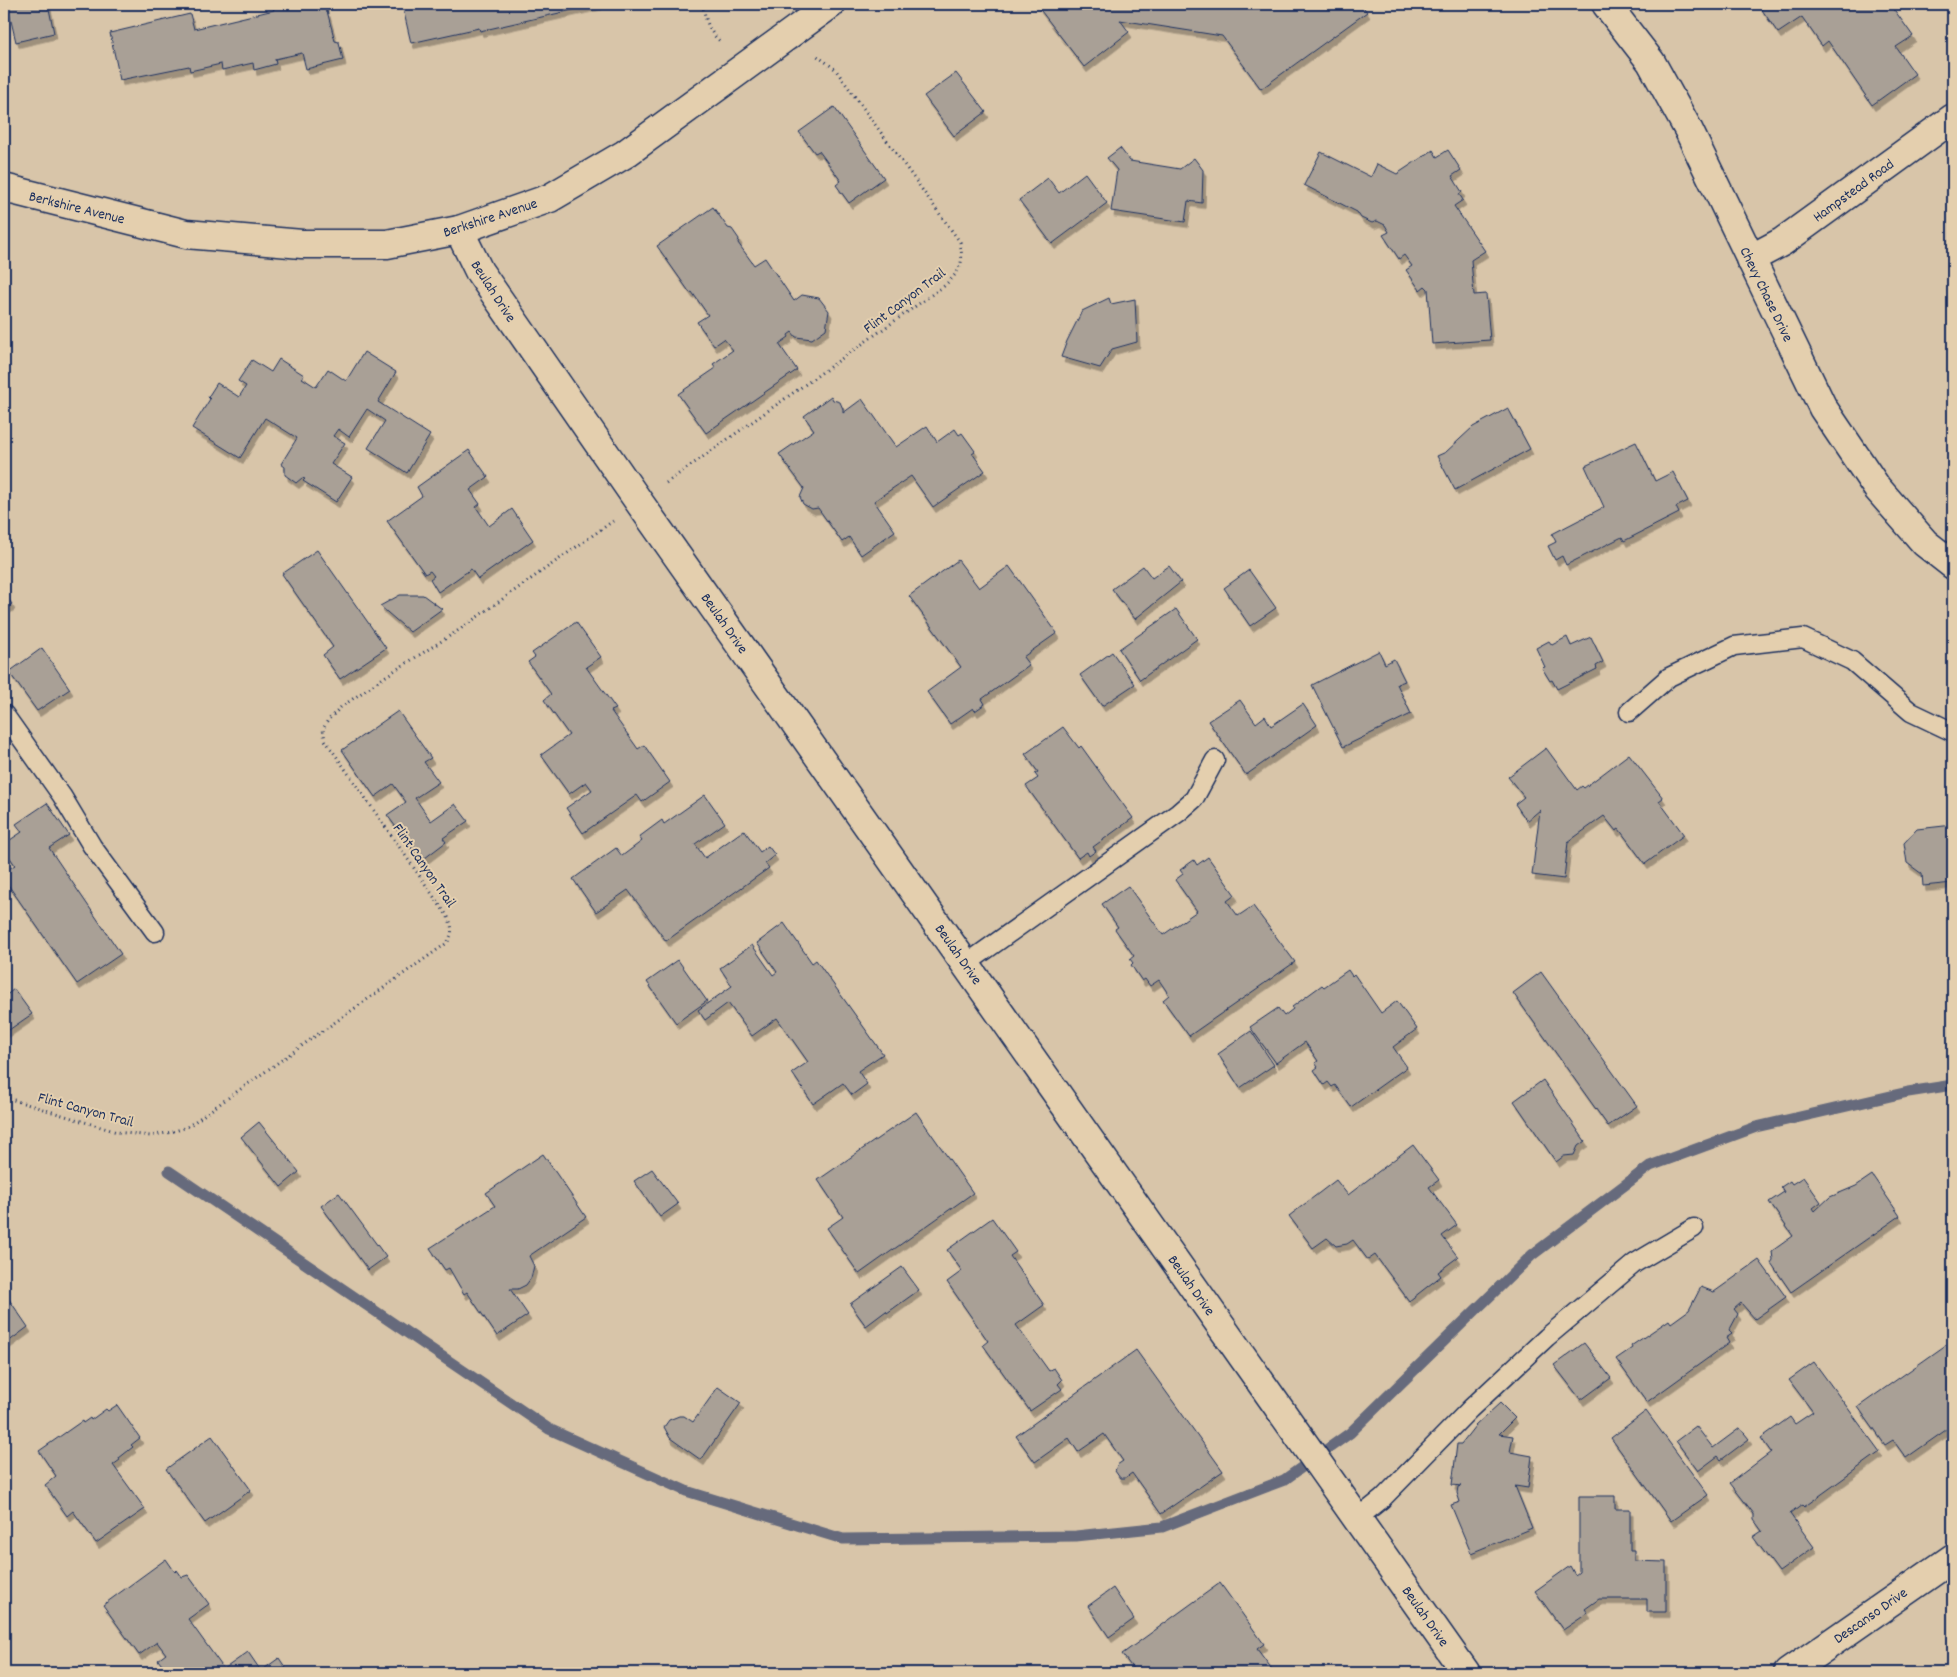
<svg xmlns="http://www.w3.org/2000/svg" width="1957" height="1677" viewBox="0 0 1957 1677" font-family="Dekko,sans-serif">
	<defs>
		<filter id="shadow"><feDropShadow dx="3" dy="5.5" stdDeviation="0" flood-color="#0004"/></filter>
	</defs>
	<rect width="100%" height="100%" fill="#d8c5a9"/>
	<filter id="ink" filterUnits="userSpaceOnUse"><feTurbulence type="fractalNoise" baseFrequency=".02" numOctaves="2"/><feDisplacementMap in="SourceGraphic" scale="10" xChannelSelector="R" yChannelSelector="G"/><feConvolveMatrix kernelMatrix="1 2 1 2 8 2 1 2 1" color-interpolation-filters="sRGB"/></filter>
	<g filter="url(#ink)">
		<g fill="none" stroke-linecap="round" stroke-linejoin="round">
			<!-- stream -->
			<polyline stroke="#666a7c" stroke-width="11" points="169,1171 549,1429 686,1491 843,1539 1076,1536 1162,1527 1284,1480 1350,1433 1532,1255 1650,1166 1756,1127 1908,1092 1953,1085"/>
		</g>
		<!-- building -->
		<g fill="#a9a096" stroke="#1b2f5e" filter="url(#shadow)">
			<polygon points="7,4 48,4 54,33 16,42"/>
			<polygon points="272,4 325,4 326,13 327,11 335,41 339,42 343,60 306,69 302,53 275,59 276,64 254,70 253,63 222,70 221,64 190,71 189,66 120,80 110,33 190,14 194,29 274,10"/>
			<polygon points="402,4 599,4 480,31 479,28 411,43"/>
			<polygon points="1042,4 1361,4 1367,12 1261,89 1222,36 1120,20 1129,32 1084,67 1038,7"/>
			<polygon points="1765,4 1890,4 1913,36 1896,47 1915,74 1872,105 1828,41 1822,46 1802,17 1778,33 1760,7"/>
			<polygon points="956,73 986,112 954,136 924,96"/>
			<polygon points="834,107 884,178 849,203 836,185 841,181 819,151 815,153 799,132"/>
			<polygon points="1120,148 1130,161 1180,169 1194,158 1203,170 1202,203 1188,201 1185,222 1111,211 1117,170 1107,158"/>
			<polygon points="1433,150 1437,157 1448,150 1461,170 1452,176 1462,192 1459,194 1463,200 1454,206 1485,251 1471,260 1474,295 1486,294 1490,340 1432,344 1428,289 1425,286 1420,290 1406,270 1412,266 1404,255 1399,259 1383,235 1389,232 1385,225 1377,221 1372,223 1361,218 1357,212 1304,185 1321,152 1371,177 1377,164 1397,174"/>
			<polygon points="1085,173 1107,203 1052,244 1019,200 1048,178 1059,193"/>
			<polygon points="713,207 728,228 732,229 739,239 738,243 754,265 765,258 794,301 802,295 819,298 829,311 826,329 812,339 796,337 792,332 788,335 789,337 779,344 797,370 706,433 678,394 716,368 713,364 733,350 724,339 714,346 697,322 708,315 692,292 690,293 657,246"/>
			<polygon points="1109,298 1111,304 1135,299 1137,342 1112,349 1100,368 1061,357 1067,341 1082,311"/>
			<polygon points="364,352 396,372 378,402 430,435 407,473 368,448 385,421 367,409 349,437 338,429 333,436 345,443 331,464 352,477 336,502 303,481 305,479 302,478 296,483 285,475 285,467 281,464 297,438 265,418 240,458 192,428 210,399 208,397 217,383 239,397 246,386 238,381 252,360 271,372 279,359 304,375 302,378 316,387 328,369 346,381"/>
			<polygon points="831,396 833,400 840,402 843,409 843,413 862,399 896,447 927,426 937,442 955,429 959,435 962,433 975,451 972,453 985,471 933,507 911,476 874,501 895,531 861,555 849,537 842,542 818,508 812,509 803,504 800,497 804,488 779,454 814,430 804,416"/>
			<polygon points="1508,408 1530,449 1455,490 1437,456 1446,452 1473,427"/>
			<polygon points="1636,442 1655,481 1673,472 1688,501 1676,507 1679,513 1624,541 1622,537 1566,565 1562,556 1555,560 1548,546 1556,542 1552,534 1604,507 1585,466"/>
			<polygon points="469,450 488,477 470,490 480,504 476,507 489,526 512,509 533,540 478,579 471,569 438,592 430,579 434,576 430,571 425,574 387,521 422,496 417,487"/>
			<polygon points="317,550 386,648 340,679 323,655 333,647 282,574"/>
			<polygon points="958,560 979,588 1009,566 1057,633 1023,657 1029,665 982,699 985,704 975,711 973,708 950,724 927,692 961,667 909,596"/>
			<polygon points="1143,566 1152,578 1169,566 1181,582 1135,619 1112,589"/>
			<polygon points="1249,570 1276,608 1250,626 1224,588"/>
			<polygon points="4,593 12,604 4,610"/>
			<polygon points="400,595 423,595 442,609 410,632 380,606"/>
			<polygon points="1176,609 1197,639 1140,680 1119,649"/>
			<polygon points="576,622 601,657 586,667 616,709 611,711 638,749 644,745 670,782 642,802 637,795 583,833 566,808 592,790 586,782 569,794 541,755 569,735 544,700 551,694 528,662 535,657 532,653"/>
			<polygon points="1567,637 1571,646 1591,637 1603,662 1596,666 1597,669 1557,689 1552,680 1550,681 1542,668 1545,667 1536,648 1549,641 1552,645"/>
			<polygon points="42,648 70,689 37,711 9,672"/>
			<polygon points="1379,651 1385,664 1394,659 1405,681 1397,684 1411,714 1343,747 1312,685"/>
			<polygon points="1112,652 1135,684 1102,706 1080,675"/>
			<polygon points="1240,700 1256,723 1265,716 1271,726 1303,704 1317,725 1246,775 1208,721"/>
			<polygon points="398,711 431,758 424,762 439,782 415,798 431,821 455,804 468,821 443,838 446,842 421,861 387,815 406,802 393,784 375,797 342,750"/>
			<polygon points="1063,727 1079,748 1081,746 1133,818 1093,847 1096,851 1089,856 1087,852 1078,858 1026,786 1038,778 1035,774 1038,772 1025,754"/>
			<polygon points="1546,748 1577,790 1582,786 1584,788 1629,754 1663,798 1659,801 1684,835 1645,864 1619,829 1616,831 1604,816 1568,842 1564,879 1532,875 1540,810 1527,821 1515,804 1524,797 1508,777"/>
			<polygon points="705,795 725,823 695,844 705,858 744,830 760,852 768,846 775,855 765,863 769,868 666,941 628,890 596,912 573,879 616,848 622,856 642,841 639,837 662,820 664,824"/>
			<polygon points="47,803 69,835 49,848 121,954 77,984 4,879 4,872 15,865 4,849 4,844 22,832 16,824"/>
			<polygon points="1953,825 1953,883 1923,886 1922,874 1907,863 1904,843 1917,829"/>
			<polygon points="1208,857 1235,895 1227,901 1238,916 1253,906 1295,962 1189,1036 1163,1000 1169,995 1159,980 1150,986 1145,979 1142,981 1131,965 1133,963 1130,959 1134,956 1115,929 1118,927 1102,904 1128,886 1163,935 1197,911 1175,880 1183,874 1180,870 1194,860 1197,865"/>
			<polygon points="784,923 812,963 816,960 883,1054 858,1071 867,1084 852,1095 843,1083 813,1104 792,1073 808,1062 777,1018 752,1036 728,1003 705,1020 698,1010 732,986 720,968 752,945 773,975 777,972 757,943"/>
			<polygon points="678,960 707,1001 676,1023 647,982"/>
			<polygon points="1348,970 1352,976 1354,974 1381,1013 1397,1001 1417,1029 1393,1047 1407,1067 1351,1107 1335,1085 1332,1087 1328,1082 1324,1085 1314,1070 1318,1067 1315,1063 1318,1061 1305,1042 1276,1063 1250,1027 1278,1008 1284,1016 1293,1009 1292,1007 1322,985 1324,987"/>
			<polygon points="1541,972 1637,1106 1608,1126 1513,993"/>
			<polygon points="14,989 32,1014 6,1032 4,1030 4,997"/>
			<polygon points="1251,1031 1274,1065 1240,1088 1218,1054"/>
			<polygon points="1543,1080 1585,1141 1578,1146 1574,1155 1564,1156 1556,1162 1514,1101"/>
			<polygon points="916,1112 973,1193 859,1274 827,1228 843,1217 818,1180"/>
			<polygon points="259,1122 299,1172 281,1187 241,1137"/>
			<polygon points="1413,1145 1439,1180 1429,1187 1457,1225 1442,1236 1458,1257 1438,1272 1441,1276 1409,1301 1375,1255 1368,1260 1353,1240 1347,1244 1336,1246 1327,1238 1313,1248 1289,1216 1336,1180 1348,1195"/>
			<polygon points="543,1154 586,1217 529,1256 534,1266 531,1278 526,1285 518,1289 510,1289 528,1315 497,1336 467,1292 464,1294 449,1268 445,1270 430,1248 495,1206 486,1193"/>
			<polygon points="652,1169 678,1204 660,1217 634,1181"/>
			<polygon points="1872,1175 1900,1216 1791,1292 1771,1263 1773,1260 1772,1251 1793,1236 1769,1202 1784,1192 1781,1187 1790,1181 1792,1184 1803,1177 1821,1202 1813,1208 1815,1211 1830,1197 1856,1186"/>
			<polygon points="339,1193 386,1257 368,1270 321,1206"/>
			<polygon points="992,1218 1016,1252 1010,1256 1044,1305 1016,1325 1049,1371 1054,1368 1062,1380 1058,1384 1062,1389 1030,1411 983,1345 988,1341 947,1282 962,1271 947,1250"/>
			<polygon points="1759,1260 1786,1297 1755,1319 1741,1303 1734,1309 1738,1314 1729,1331 1732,1334 1726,1338 1729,1343 1647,1402 1616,1359 1632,1348 1631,1346 1669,1320 1671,1323 1689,1310 1701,1287 1714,1292"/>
			<polygon points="902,1267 919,1290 887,1313 886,1311 866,1326 850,1304"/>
			<polygon points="4,1292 28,1327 4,1345"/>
			<polygon points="1953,1340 1953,1425 1906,1458 1893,1440 1885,1445 1858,1407"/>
			<polygon points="1584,1343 1611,1378 1581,1400 1554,1365"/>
			<polygon points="1136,1350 1223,1471 1161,1514 1132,1473 1125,1478 1120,1478 1115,1471 1117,1465 1123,1461 1104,1434 1078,1452 1069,1438 1035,1462 1016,1436"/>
			<polygon points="1814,1362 1880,1452 1804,1507 1802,1505 1790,1514 1814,1547 1779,1572 1753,1537 1762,1531 1754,1520 1754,1514 1730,1483 1771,1452 1761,1438 1790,1417 1795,1424 1813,1412 1789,1380"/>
			<polygon points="718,1387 741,1403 701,1460 670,1438 664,1427 669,1420 679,1416 684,1416 693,1422"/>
			<polygon points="1500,1403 1515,1418 1499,1434 1513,1436 1510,1452 1532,1456 1528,1488 1515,1486 1532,1528 1471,1553 1451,1505 1460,1502 1457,1493 1458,1487 1461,1486 1452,1485 1457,1444 1461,1444 1475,1426"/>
			<polygon points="117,1405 140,1438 131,1445 133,1447 119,1458 120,1460 113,1465 145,1509 96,1543 73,1511 67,1516 45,1485 56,1476 39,1451 82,1421 83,1423 90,1418 91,1420 106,1409 108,1411"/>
			<polygon points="1646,1411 1708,1495 1671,1521 1611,1438"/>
			<polygon points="1696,1426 1713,1448 1740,1428 1749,1439 1721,1460 1718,1456 1698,1471 1676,1441"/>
			<polygon points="212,1436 251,1490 205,1523 166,1469"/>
			<polygon points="1579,1496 1615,1496 1615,1509 1630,1509 1630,1550 1634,1550 1634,1561 1666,1562 1666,1612 1647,1612 1647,1599 1599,1599 1585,1609 1588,1613 1563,1630 1535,1591 1570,1566 1575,1575 1579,1572"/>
			<polygon points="166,1559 175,1572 177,1570 182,1577 188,1575 209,1604 188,1619 224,1669 248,1652 261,1671 279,1658 289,1673 168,1673 158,1660 166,1654 157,1642 139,1655 103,1605"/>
			<polygon points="1220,1583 1264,1644 1257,1649 1272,1669 1269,1671 1271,1673 1136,1673 1122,1654"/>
			<polygon points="1113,1588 1134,1619 1109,1637 1088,1606"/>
		</g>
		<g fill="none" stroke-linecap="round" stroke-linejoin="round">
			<defs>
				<g id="service">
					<polyline points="1629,712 1669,677 1734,646 1803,638 1852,661 1911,712 1953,732"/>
					<polyline points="4,714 62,796 92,846 155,932"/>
					<polyline points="966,964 1178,813 1194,799 1215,760"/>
					<polyline points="1357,1519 1382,1499 1470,1409 1547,1337 1635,1263 1694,1228"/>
				</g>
				<g id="minor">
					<polyline points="459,230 479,271 639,502 1466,1673"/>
					<polyline points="1750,259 1782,242 1953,118"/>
					<polyline points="1788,1673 1953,1558"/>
				</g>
				<polyline id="tertiary" points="4,188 186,234 302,244 387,244 459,230 550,198 625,154 831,4"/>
				<polyline id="secondary" points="1606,4 1651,62 1688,129 1823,408 1877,488 1925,543 1953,565"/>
			</defs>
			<!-- service casing -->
			<use href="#service" stroke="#1b2f5e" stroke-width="21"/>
			<!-- minor casing -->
			<use href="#minor" stroke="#1b2f5e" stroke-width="31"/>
			<!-- tertiary casing -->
			<use href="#tertiary" stroke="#1b2f5e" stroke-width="31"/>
			<!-- secondary casing -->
			<use href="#secondary" stroke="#1b2f5e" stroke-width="31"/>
			<!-- path -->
			<g stroke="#1b2f5e" stroke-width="3" stroke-dasharray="1 4" stroke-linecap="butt">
				<path d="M702,4C706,19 708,32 721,42"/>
				<path d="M666,483L944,286C961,270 964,265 960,242L835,69L816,55"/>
				<path d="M4,1097L117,1132L150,1136L172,1132L187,1127L447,943C453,933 453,928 448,917L325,740L323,729L328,720L341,707L386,676L456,632L613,521"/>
			</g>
			<!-- service -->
			<use href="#service" stroke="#e4cfae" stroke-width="18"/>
			<!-- minor -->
			<use href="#minor" stroke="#e4cfae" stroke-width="28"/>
			<!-- tertiary -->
			<use href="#tertiary" stroke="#e4cfae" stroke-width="28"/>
			<!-- secondary -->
			<use href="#secondary" stroke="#e4cfae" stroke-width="28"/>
		</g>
	</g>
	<g text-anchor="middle" stroke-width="4" stroke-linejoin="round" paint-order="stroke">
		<!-- street labels -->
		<g font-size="15" fill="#1b2f5e" stroke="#e4cfae">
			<text transform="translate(1853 190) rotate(-36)" y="5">Hampstead Road</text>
			<text transform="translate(77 207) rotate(14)" y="5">Berkshire Avenue</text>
			<text transform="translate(490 217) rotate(-18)" y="5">Berkshire Avenue</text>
			<text transform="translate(494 291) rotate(57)" y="5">Beulah Drive</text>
			<text transform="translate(1767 294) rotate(64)" y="5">Chevy Chase Drive</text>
			<text transform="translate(904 300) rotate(-37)" y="5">Flint Canyon Trail</text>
			<text transform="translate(725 623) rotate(55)" y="5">Beulah Drive</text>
			<text transform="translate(425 865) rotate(55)" y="5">Flint Canyon Trail</text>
			<text transform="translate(959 954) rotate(55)" y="5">Beulah Drive</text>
			<text transform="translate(86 1109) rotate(15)" y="5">Flint Canyon Trail</text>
			<text transform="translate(1192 1285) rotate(55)" y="5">Beulah Drive</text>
			<text transform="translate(1870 1615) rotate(-35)" y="5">Descanso Drive</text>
			<text transform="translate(1426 1616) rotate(55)" y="5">Beulah Drive</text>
		</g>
	</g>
	<!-- margin -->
	<rect width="1957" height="1677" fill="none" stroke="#e4cfae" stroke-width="20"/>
	<rect x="10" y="10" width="1937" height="1657" fill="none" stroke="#1b2f5e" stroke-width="2" filter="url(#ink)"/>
</svg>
